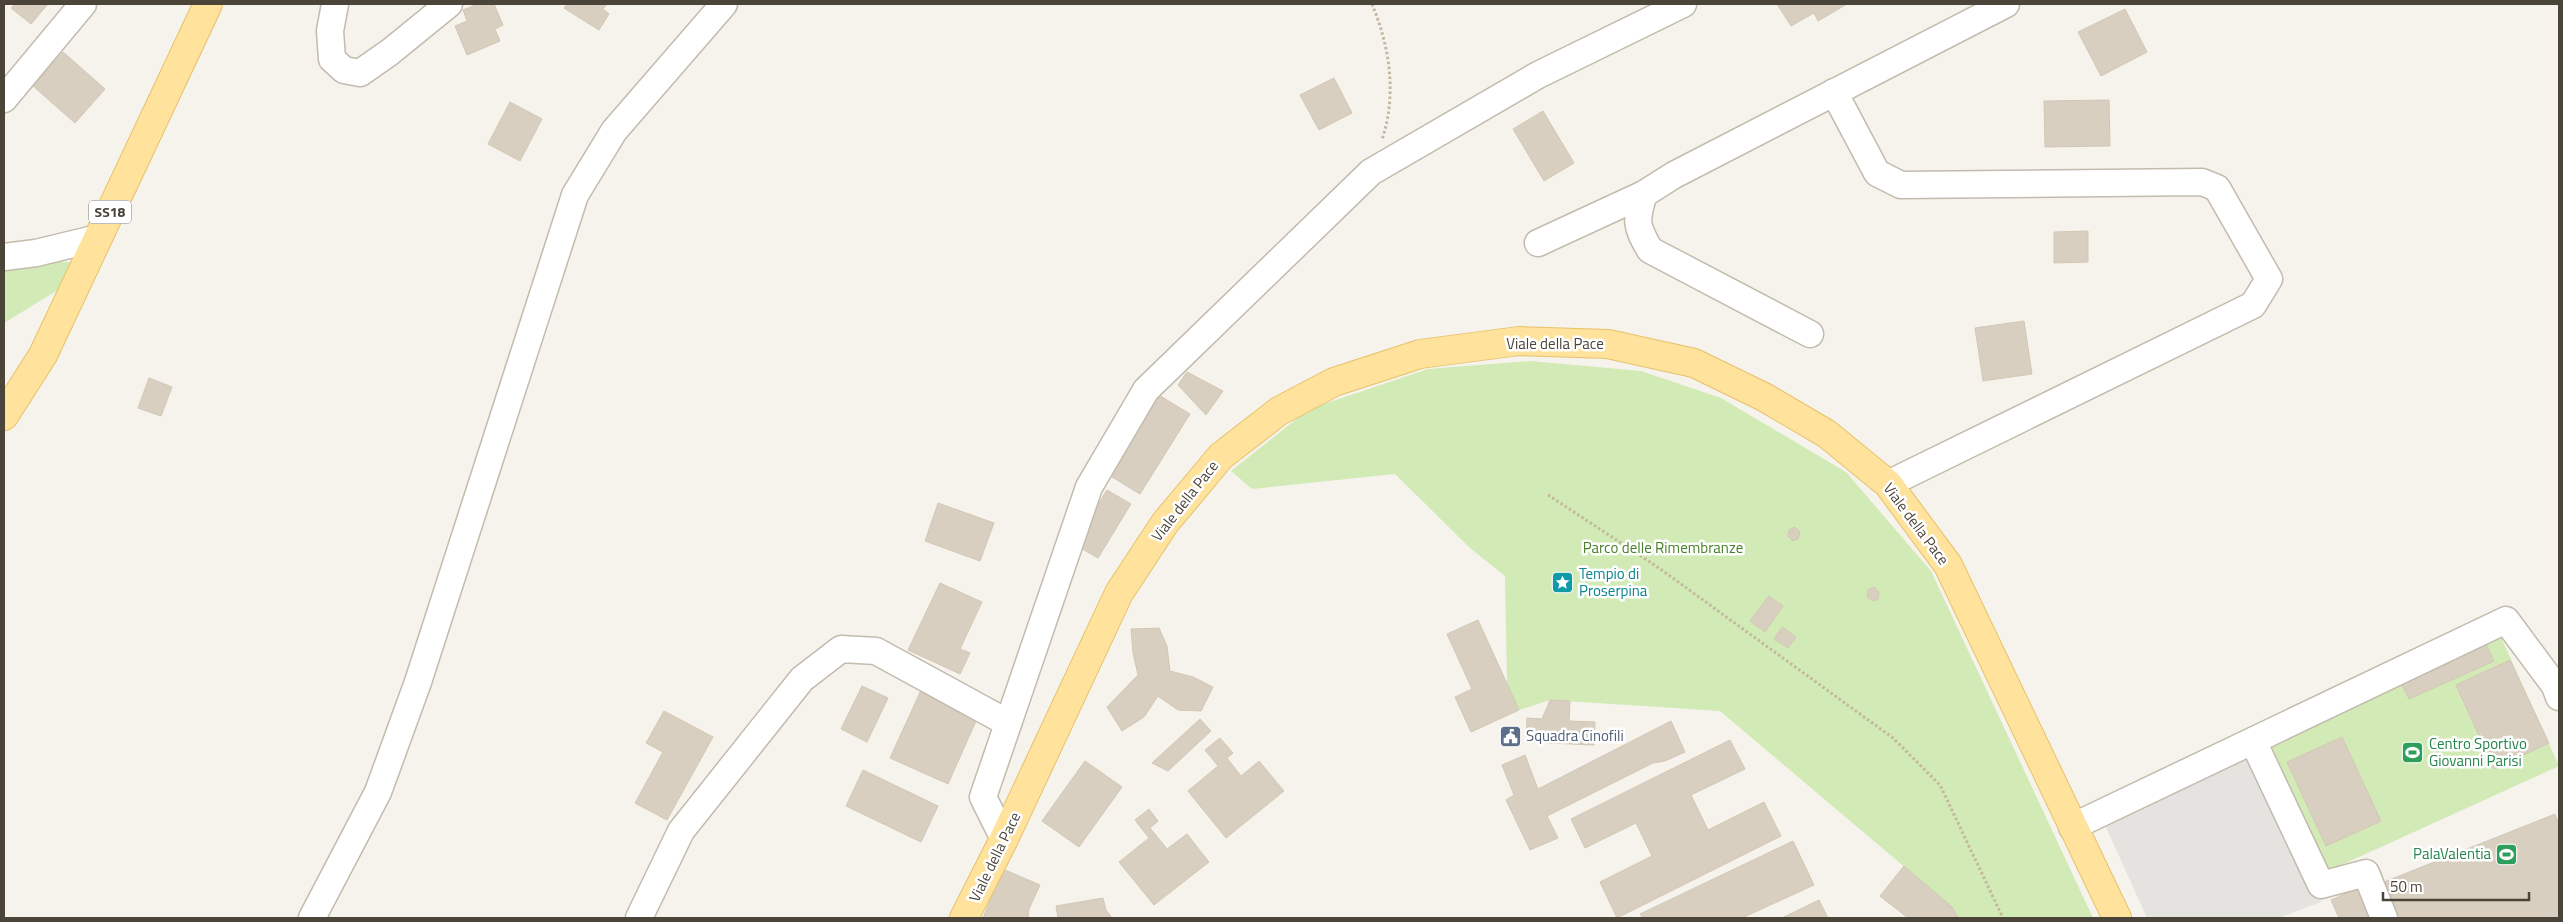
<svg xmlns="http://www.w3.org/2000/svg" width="2563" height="922" viewBox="0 0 2563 922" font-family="'Titillium Web',sans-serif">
	<rect width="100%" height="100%" fill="#f6f3ec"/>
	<!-- green -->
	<g fill="#d2eab5">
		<polygon points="30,262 75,262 58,290 4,323 4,266"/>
		<polygon points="1530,361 1641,371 1721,398 1846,472 1931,571 2093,918 1958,918 1952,907 1720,711 1550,700 1519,710 1507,685 1505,576 1470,548 1395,474 1252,489 1231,471 1309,409 1428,369"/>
		<polygon points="2500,635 2559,766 2326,872 2266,741"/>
	</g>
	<!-- parking -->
	<polygon fill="#e5e3e0" points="2253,741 2321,885 2321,902 2279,918 2147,918 2100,814"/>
	<!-- building -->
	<g fill="#d8cfc1" stroke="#d3c7b4">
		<polygon points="15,4 48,4 31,24 11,8"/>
		<polygon points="478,4 494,4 503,25 495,29 500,41 467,55 455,26 467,21 463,10"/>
		<polygon points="567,4 607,4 603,9 609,14 599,30 564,8"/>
		<polygon points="1777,4 1847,4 1818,21 1814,13 1791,26"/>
		<polygon points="2125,9 2147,52 2101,76 2078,32"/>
		<polygon points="63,52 105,89 75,123 33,86"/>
		<polygon points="1334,78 1352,113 1319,130 1300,95"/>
		<polygon points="2109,100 2110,146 2045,147 2044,101"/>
		<polygon points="510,102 542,119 520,161 488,144"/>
		<polygon points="1543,111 1574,163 1544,181 1513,129"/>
		<polygon points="2088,231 2088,262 2054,263 2054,232"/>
		<polygon points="2024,321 2032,374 1983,381 1975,328"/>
		<polygon points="1187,372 1223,391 1206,415 1178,385"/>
		<polygon points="149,378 172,387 161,416 138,408"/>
		<polygon points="1157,394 1190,414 1140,494 1107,474"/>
		<polygon points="1107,490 1131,504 1098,558 1074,544"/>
		<polygon points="938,503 994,523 980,561 925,541"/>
		<polygon points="1795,527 1800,532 1798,539 1793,541 1788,536 1789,530"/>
		<polygon points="940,583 982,602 960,649 970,653 960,674 908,650"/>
		<polygon points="1874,587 1879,592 1878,599 1873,601 1867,597 1868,590"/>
		<polygon points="1769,596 1783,606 1765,632 1750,621"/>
		<polygon points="1478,620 1519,710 1471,732 1455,697 1472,689 1447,634"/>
		<polygon points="1782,627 1796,637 1788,648 1774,639"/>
		<polygon points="1159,628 1167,646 1170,671 1193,677 1213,687 1201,711 1178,710 1158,696 1144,717 1122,731 1107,707 1138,675 1133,653 1131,629"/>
		<polygon points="2485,642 2494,661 2409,699 2400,680"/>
		<polygon points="2510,660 2549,743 2494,769 2456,685"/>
		<polygon points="862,686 888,698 867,742 841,729"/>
		<polygon points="923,686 980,712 948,784 890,758"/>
		<polygon points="1550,700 1570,701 1569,721 1595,722 1594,745 1526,742 1527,718 1542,719"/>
		<polygon points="664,711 713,737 667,820 635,803 663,752 646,743"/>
		<polygon points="1200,719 1211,731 1168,771 1152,763"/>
		<polygon points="1671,721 1685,752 1665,761 1653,763 1547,816 1558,838 1530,850 1506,800 1514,795 1502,765 1525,755 1538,789"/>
		<polygon points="2342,737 2381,821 2326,846 2287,762"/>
		<polygon points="1220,738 1233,753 1227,758 1241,776 1259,761 1284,791 1226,838 1188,791 1218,766 1205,750"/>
		<polygon points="1730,740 1745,769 1691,795 1708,830 1764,802 1781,836 1617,918 1600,882 1652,856 1636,823 1585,848 1571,819"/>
		<polygon points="1085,761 1122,787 1079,847 1042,821"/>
		<polygon points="863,770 938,806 921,842 846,806"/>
		<polygon points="1149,809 1158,821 1150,828 1167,849 1187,834 1209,862 1154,905 1119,862 1149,838 1135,820"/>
		<polygon points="2555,814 2559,824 2559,918 2392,918 2379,884"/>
		<polygon points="1793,841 1814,885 1742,918 1643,918 1640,914"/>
		<polygon points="1904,866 1952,907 1958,918 1908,918 1880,896"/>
		<polygon points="1003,869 1040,885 1029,909 1028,918 983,918"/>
		<polygon points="2358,888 2371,918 2339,918 2331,900"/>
		<polygon points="1103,898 1106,910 1112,918 1058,918 1056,906"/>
		<polygon points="1819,900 1828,918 1782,918"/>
	</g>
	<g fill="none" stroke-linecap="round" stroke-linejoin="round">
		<defs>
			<g id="minor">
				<polyline points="335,4 330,31 332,59 344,70 360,73 390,52 449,4"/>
				<polyline points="1834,92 1877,173 1901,185 2202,182 2217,188 2269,279 2253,305 1888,484"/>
				<polyline points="4,99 83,4"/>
				<polyline points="1538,243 1644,194"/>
				<polyline points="4,257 36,253 98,238"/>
				<path d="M1810,334L1650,250C1636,226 1635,221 1644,194L1674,175L2006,4"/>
				<polyline points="2253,741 2321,885 2366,873 2384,918"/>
				<polyline points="2072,827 2506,620 2555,686 2559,697"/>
				<polyline points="1004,839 983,797 1089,487 1146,390 1371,172 1538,75 1683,4"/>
				<polyline points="312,918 378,792 418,682 575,195 614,131 724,4"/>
				<polyline points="639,918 681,831 802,679 841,649 876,651 1008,723"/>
			</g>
			<g id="major">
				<polyline points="4,416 43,355 208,4"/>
				<polyline points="964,918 1004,839 1119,593 1165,523 1221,456 1279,411 1334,382 1420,354 1519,341 1608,344 1694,363 1764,397 1827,434 1888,484 1948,565 2117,918"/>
			</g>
		</defs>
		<!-- minor casing -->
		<use href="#minor" stroke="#c2bbae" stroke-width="29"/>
		<!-- major casing -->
		<use href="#major" stroke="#e6c16a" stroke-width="30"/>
		<!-- path -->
		<g stroke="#c4b79f" stroke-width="3" stroke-dasharray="2.5 2.5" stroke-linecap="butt">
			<path d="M1372,4C1390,48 1397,94 1382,140"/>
			<polyline points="1548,495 1659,568 1893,738 1940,785 2003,918"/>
		</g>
		<!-- minor -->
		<use href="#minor" stroke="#fff" stroke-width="26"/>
		<!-- major -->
		<use href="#major" stroke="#ffe39c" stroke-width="28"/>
	</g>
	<!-- icons -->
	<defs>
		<symbol id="sight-square" viewBox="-11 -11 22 22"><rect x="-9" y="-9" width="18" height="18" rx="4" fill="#0f9aa8" stroke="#fff"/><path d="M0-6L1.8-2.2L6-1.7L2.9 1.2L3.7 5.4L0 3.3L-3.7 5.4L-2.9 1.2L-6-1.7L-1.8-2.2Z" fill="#fff"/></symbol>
		<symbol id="civic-square" viewBox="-11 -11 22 22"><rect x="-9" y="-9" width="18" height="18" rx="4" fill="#5c6f8a" stroke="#fff"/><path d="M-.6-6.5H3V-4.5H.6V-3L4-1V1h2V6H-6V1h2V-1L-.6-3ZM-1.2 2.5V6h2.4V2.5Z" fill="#fff"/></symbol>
		<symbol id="stadium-square" viewBox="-11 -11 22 22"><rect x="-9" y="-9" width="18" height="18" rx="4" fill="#2e9e5b" stroke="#fff"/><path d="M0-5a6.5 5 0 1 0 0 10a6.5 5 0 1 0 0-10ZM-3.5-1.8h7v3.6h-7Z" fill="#fff"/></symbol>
	</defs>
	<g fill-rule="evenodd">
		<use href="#sight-square" x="1550" y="570" width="25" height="25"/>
		<use href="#civic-square" x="1498" y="724" width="25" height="25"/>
		<use href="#stadium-square" x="2400" y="740" width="25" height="25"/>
		<use href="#stadium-square" x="2494" y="842" width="25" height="25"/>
	</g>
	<g text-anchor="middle" stroke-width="5" stroke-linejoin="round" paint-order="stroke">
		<!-- shield labels -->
		<rect fill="#fff" stroke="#817c74" stroke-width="1" x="89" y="200.5" width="42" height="23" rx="4"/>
		<g font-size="14" font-weight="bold" fill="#4b4439">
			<text x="110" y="217">SS18</text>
		</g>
		<!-- street labels -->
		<g font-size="15" fill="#4b4439" stroke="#fff">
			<text x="1555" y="349">Viale della Pace</text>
			<text transform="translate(1185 501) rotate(-52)" y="5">Viale della Pace</text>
			<text transform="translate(1916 524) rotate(53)" y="5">Viale della Pace</text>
			<text transform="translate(995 857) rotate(-64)" y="5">Viale della Pace</text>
		</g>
		<!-- park labels -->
		<g font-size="15" fill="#4a7f2a" stroke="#fff">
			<text x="1663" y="553">Parco delle Rimembranze</text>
		</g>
		<!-- culture labels -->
		<g font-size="15" fill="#0d838f" stroke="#fff" text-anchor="start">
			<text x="1579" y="579">Tempio di<tspan x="1579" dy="17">Proserpina</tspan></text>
		</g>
		<!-- service labels -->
		<g font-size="15" fill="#4e5e75" stroke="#fff" text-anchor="start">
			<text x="1526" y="741">Squadra Cinofili</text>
		</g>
		<!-- leisure labels -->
		<g font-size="15" fill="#27864d" stroke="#fff" text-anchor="start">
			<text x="2429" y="749">Centro Sportivo<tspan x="2429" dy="17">Giovanni Parisi</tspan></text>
			<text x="2491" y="859" text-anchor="end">PalaValentia</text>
		</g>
	</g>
	<!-- border -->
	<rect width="2563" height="922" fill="none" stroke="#4b4439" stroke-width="10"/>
	<!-- scale -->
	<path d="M2383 892v8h146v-8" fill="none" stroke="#4b4439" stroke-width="2.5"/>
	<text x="2390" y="892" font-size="15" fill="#4b4439" stroke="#ffffff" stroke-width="4" paint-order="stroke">50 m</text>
</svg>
